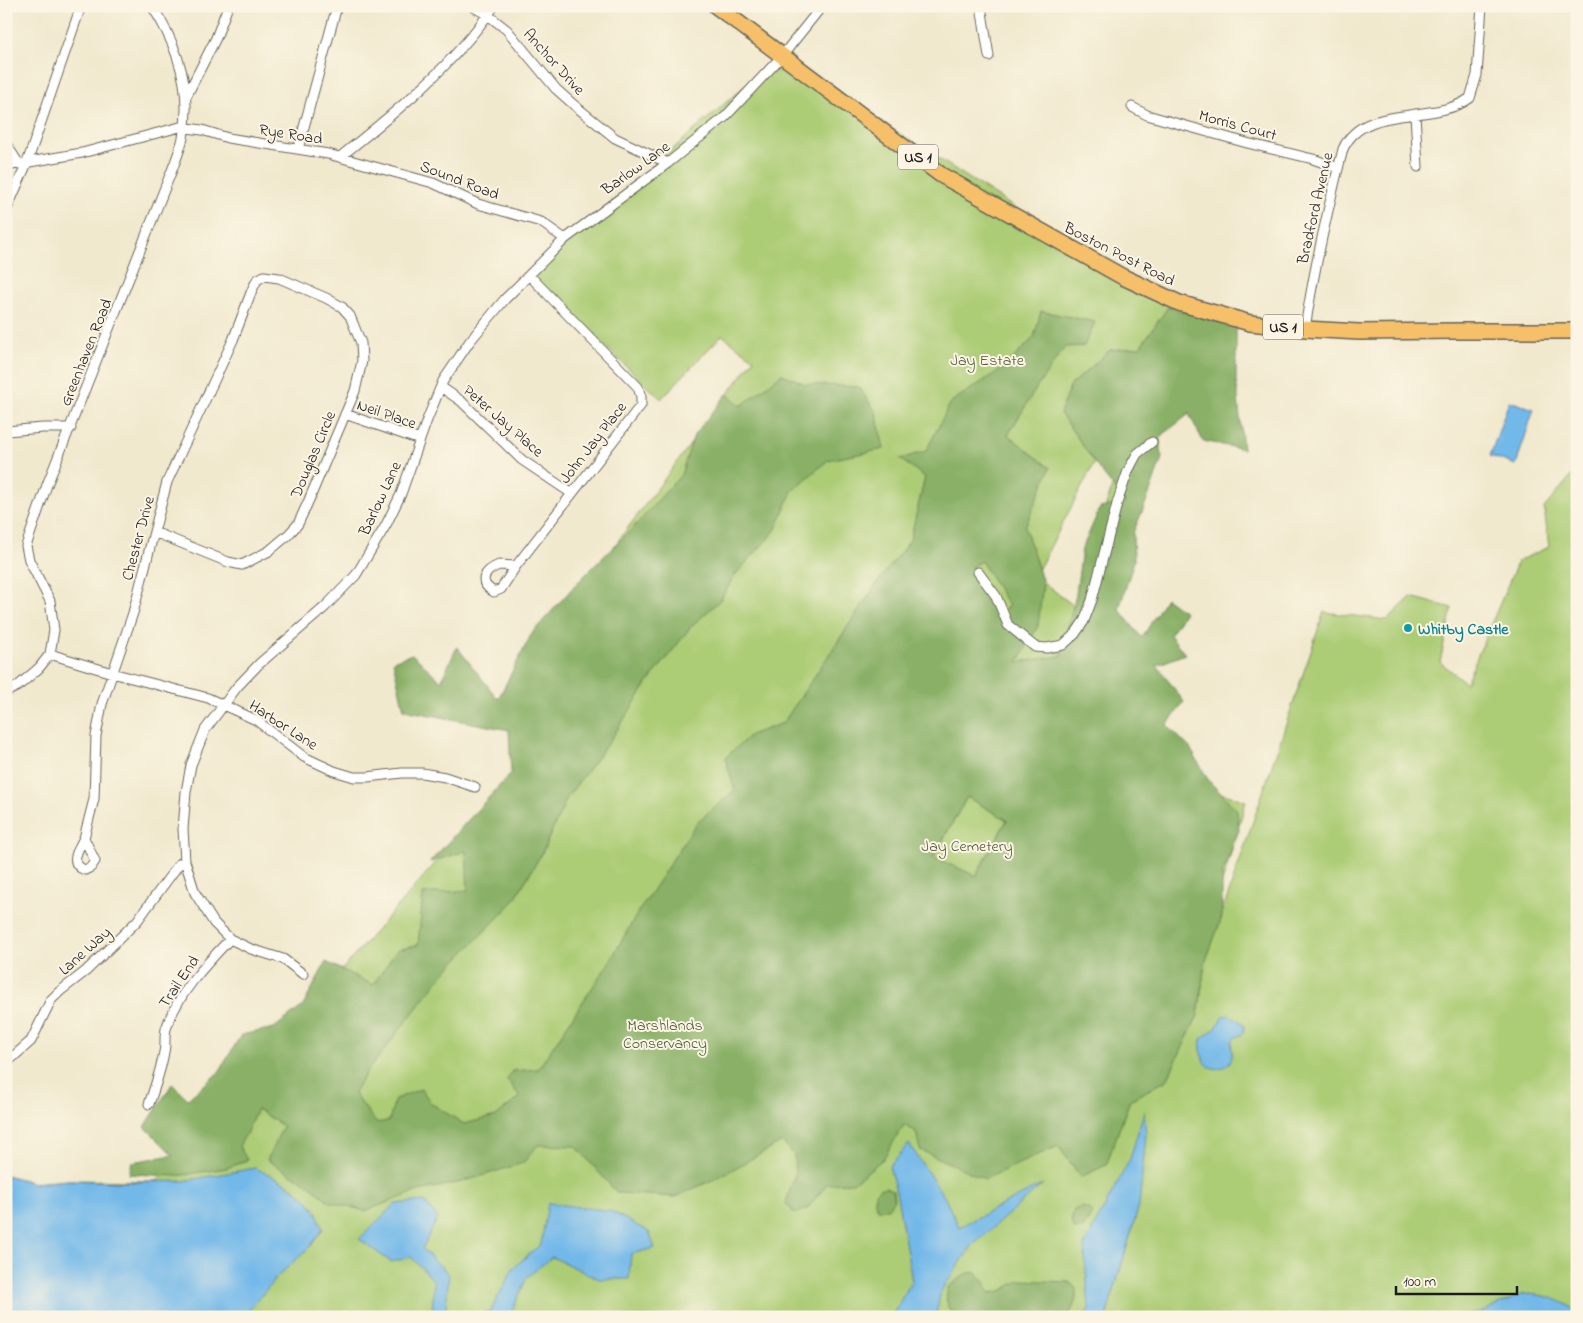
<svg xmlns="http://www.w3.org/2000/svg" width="1583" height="1323" font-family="'Indie Flower',sans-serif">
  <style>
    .green { fill: #accc74; stroke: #647448; fill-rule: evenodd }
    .forest { fill: #89b066; stroke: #526641; fill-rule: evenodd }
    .water { fill: #72b8e9; stroke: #476a82 }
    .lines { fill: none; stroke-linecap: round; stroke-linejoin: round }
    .minor-casing { stroke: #67645a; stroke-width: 11 }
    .primary-casing { stroke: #67645a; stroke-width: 18 }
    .minor { stroke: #fff; stroke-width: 9 }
    .primary { stroke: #f6c06b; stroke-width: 15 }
    .culture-dot { fill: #0f9aa8; stroke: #fcf5e5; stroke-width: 2 }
    .labels { text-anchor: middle; stroke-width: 4; stroke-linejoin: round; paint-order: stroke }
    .shield { fill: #fcf5e5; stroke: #5f5d58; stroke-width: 1 }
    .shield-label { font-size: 15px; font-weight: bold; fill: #1c1c1c }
    .street-label { font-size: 16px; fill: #1c1c1c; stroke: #fcf5e5 }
    .park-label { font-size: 16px; fill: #4e5a3b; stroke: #fcf5e5 }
    .culture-label { font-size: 16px; font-weight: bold; fill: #0d838f; stroke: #fcf5e5; text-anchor: start }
  </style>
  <rect width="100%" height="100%" fill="#fcf5e5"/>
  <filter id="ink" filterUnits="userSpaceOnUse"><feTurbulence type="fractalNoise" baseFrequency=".02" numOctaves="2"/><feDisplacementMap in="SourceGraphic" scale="10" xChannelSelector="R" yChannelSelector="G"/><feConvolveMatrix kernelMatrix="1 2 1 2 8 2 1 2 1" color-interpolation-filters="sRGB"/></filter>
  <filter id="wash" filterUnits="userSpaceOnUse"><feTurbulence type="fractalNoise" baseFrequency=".0096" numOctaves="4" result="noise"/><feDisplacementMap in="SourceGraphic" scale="20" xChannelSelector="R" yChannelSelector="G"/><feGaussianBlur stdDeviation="1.12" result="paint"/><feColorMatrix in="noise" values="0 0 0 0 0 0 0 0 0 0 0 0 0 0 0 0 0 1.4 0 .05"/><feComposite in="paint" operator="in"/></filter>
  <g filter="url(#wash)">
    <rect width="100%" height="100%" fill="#f1e9ce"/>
    <path class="green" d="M787 49 800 69 1168 307 1179 303 1192 318 1033 822 991 700 895 867 989 922 1069 744 1246 801 1165 1080 1198 1015 1205 963 1324 612 1387 620 1411 597 1452 608 1440 662 1466 683 1518 561 1549 547 1544 508 1577 469V1317H1106L1139 1206 1143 1159 1097 1317H6V1175L34 1183 69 1180 157 1181 530 755 553 628 754 359 722 335 661 399 529 275ZM1156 346 1157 347 1074 606 1035 576Z
      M967 797 1007 820 976 876 933 858Z"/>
    <path class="forest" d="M1168 307 1236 327V377L1243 449 1203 441 1189 414 1160 437 1162 458 1147 500 1133 533 1134 561 1119 609 1142 638 1166 598 1185 612 1170 635 1185 654 1157 665 1184 702 1167 725 1190 748 1209 781 1237 810 1239 830 1222 874V917L1205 963 1198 1015 1167 1080 1130 1100 1106 1165 1081 1177 1058 1146 985 1179 920 1150 916 1132 904 1125 883 1159 853 1183 827 1184 807 1209 795 1214 786 1203 795 1174 794 1155 782 1142 717 1178 675 1197 617 1193 576 1146 538 1145 523 1163 462 1182 418 1191 365 1211 330 1202 309 1185 267 1160 283 1126 257 1109 247 1132 239 1146 247 1160 227 1168 177 1176 129 1174 132 1162 173 1155 145 1127 172 1084 188 1099 219 1072 241 1035 274 1028 303 1006 326 962 373 985 397 950 418 945 423 894 468 890 466 851 430 862 511 773 509 730 404 710 393 661 412 654 441 681 457 647 498 699 532 633 577 583 633 528 681 475 694 435 727 394 741 406 782 374 805 384 859 387 876 412 884 449 828 460 792 491 775 531 735 575 721 599 690 628 649 681 609 742 568 796 542 853 513 902 444 973 366 1073 354 1093 376 1123 389 1121 395 1099 421 1089 432 1104 464 1124 496 1116 520 1097 507 1080 512 1071 538 1069 610 961 637 914 697 822 735 790 725 758 750 735 783 723 875 586 910 540 925 477 900 459 926 451 951 402 1006 366 1034 337 1041 311 1095 322 1084 346 1065 347 1037 387 1008 435 1050 468 1025 527 1043 583 1038 626 1018 662 1061 656 1076 594 1082 549 1100 508 1126 503 1099 469 1060 413 1070 386 1110 350 1140 347ZM981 561 1009 606 997 614 972 573V566ZM967 797 1007 820 976 876 933 857Z
      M886 1187 893 1191 894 1199 887 1209H878L875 1202V1193L879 1189Z
      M1082 1207 1090 1210 1092 1213 1083 1229H1074L1071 1222 1074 1210Z
      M974 1272 985 1282 989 1293 1001 1291 1020 1280 1069 1282 1076 1288V1299L1070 1314 1041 1317H955C947 1309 945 1299 948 1287L966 1274Z"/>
    <path class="water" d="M1509 401 1534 409 1516 465 1490 456Z
      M1229 1015C1238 1019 1247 1023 1243 1034 1239 1036 1234 1037 1233 1040 1230 1045 1233 1051 1232 1056 1230 1071 1208 1073 1203 1059 1201 1052 1200 1046 1201 1039L1216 1028 1223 1016Z
      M1144 1111 1146 1134 1139 1206 1106 1317H1083L1089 1309 1084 1246 1130 1159Z
      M909 1144 945 1198 959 1227 1043 1184 972 1246 941 1291 936 1315 933 1317H891L912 1281 897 1196 889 1166Z
      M255 1168C276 1178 299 1187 313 1207 318 1213 320 1222 323 1229L310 1247 276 1278 246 1314 242 1317H6V1175L34 1183 69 1180 117 1182 183 1181Z
      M424 1201 438 1218 422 1249 449 1274 445 1317H432L434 1281 411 1257 391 1262 359 1239 395 1204Z
      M548 1203 611 1211 649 1232 655 1248 631 1254 629 1279H599L552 1257 527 1277 510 1316 513 1317H461L490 1312 513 1268 541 1244Z
      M1523 1294C1544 1294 1560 1299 1577 1311V1317H1447L1481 1312Z"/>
  </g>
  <g filter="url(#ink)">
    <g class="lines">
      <g class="minor-casing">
        <path id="minor" d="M472 6 488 15 507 30 556 89 574 105 615 138 668 163
          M981 6 989 56
          M186 97 216 38 228 6
          M1132 107 1147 115 1247 143 1313 159 1338 168
          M1415 114 1418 167
          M6 144 19 164
          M298 149 337 6
          M340 157C396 112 453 66 494 6
          M6 166 82 153 180 127 202 130 228 138 328 154 433 183 478 204 541 222 565 239
          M6 211 27 163 81 6
          M1305 329C1314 268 1328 208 1343 149 1364 102 1434 125 1470 98L1477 75 1482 6
          M441 387 461 401 522 460 571 493
          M345 414 420 440
          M6 431 43 428H71
          M499 565 516 566 501 589 494 592C477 582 484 571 499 565Z
          M516 566 641 405V397L638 387 529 275
          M978 572 996 596 1008 625 1035 647 1047 648 1063 645 1075 634 1084 621 1092 600 1118 500 1128 471 1137 454 1152 442
          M50 654 112 673 208 698 256 720 304 757 334 771 354 777H367L402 773H422L445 777 475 787
          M6 692 18 686 39 668 50 654 54 630 50 601 29 560 26 546 47 485 166 185C172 170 179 154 183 138 193 90 178 46 152 6
          M84 838C78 850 68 864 85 870L91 867 95 861 84 838 94 799 96 736 102 704 133 613 154 532 167 482 233 340 252 290 257 280 264 276 279 278 326 298 342 307 350 316 361 343 362 361 355 391 309 500 298 524 288 535 269 551 242 565 228 562 154 532
          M303 974 283 959 251 949 230 939 214 923 195 893 185 861 183 829 186 792 191 765 205 730 237 687 259 664 325 607 356 575 386 525 401 494 427 420 443 381 470 341 505 299 565 239 668 163 725 117 782 56 822 6
          M6 1063 31 1041 51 1000 59 992 86 971 137 921 179 864 185 861
          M149 1104C155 1087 161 1070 164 1052 166 1045 164 1037 166 1029 176 996 206 964 230 939"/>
      </g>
      <g class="primary-casing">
        <path id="primary" d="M716 6 941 175 1123 277 1179 303 1250 323 1305 329 1359 332 1456 331H1577"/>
      </g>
      <use href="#minor" class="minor"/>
      <use href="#primary" class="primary"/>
    </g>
  </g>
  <circle class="culture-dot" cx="1408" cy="628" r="5"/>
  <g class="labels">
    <g class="shield">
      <rect x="898" y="144.5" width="40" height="25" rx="4"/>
      <rect x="1263" y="314.5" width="40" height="25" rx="4"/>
    </g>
    <g class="shield-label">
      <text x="918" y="162">US 1</text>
      <text x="1283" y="332">US 1</text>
    </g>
    <g class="street-label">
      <text transform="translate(555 61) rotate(48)" y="6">Anchor Drive</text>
      <text transform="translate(1238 124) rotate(15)" y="6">Morris Court</text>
      <text transform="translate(291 133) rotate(9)" y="6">Rye Road</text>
      <text transform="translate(635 167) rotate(-36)" y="6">Barlow Lane</text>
      <text transform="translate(460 179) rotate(21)" y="6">Sound Road</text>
      <text transform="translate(1314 208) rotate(-77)" y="6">Bradford Avenue</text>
      <text transform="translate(1120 253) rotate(27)" y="6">Boston Post Road</text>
      <text transform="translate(85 352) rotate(-68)" y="6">Greenhaven Road</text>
      <text transform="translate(387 413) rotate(19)" y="6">Neil Place</text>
      <text transform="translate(504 420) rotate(41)" y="6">Peter Jay Place</text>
      <text transform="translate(592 442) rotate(-52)" y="6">John Jay Place</text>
      <text transform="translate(312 454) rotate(-67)" y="6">Douglas Circle</text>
      <text transform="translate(379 498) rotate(-65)" y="6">Barlow Lane</text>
      <text transform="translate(137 538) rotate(-75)" y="6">Chester Drive</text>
      <text transform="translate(284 724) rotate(33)" y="6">Harbor Lane</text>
      <text transform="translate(84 950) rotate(-42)" y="6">Lane Way</text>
      <text transform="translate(178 981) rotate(-56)" y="6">Trail End</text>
    </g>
    <g class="park-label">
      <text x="987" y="365">Jay Estate</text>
      <text x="967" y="851">Jay Cemetery</text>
      <text x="665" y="1030">Marshlands<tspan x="665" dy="18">Conservancy</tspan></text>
    </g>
    <g class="culture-label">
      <text x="1418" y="634">Whitby Castle</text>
    </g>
  </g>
  <rect width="1583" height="1323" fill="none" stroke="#fcf5e5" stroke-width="25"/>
  <path d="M1396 1286v8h121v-8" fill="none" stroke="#1c1c1c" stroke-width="2.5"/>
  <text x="1403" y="1286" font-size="15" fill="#1c1c1c" stroke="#fcf5e5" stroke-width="4" paint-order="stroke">100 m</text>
</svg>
